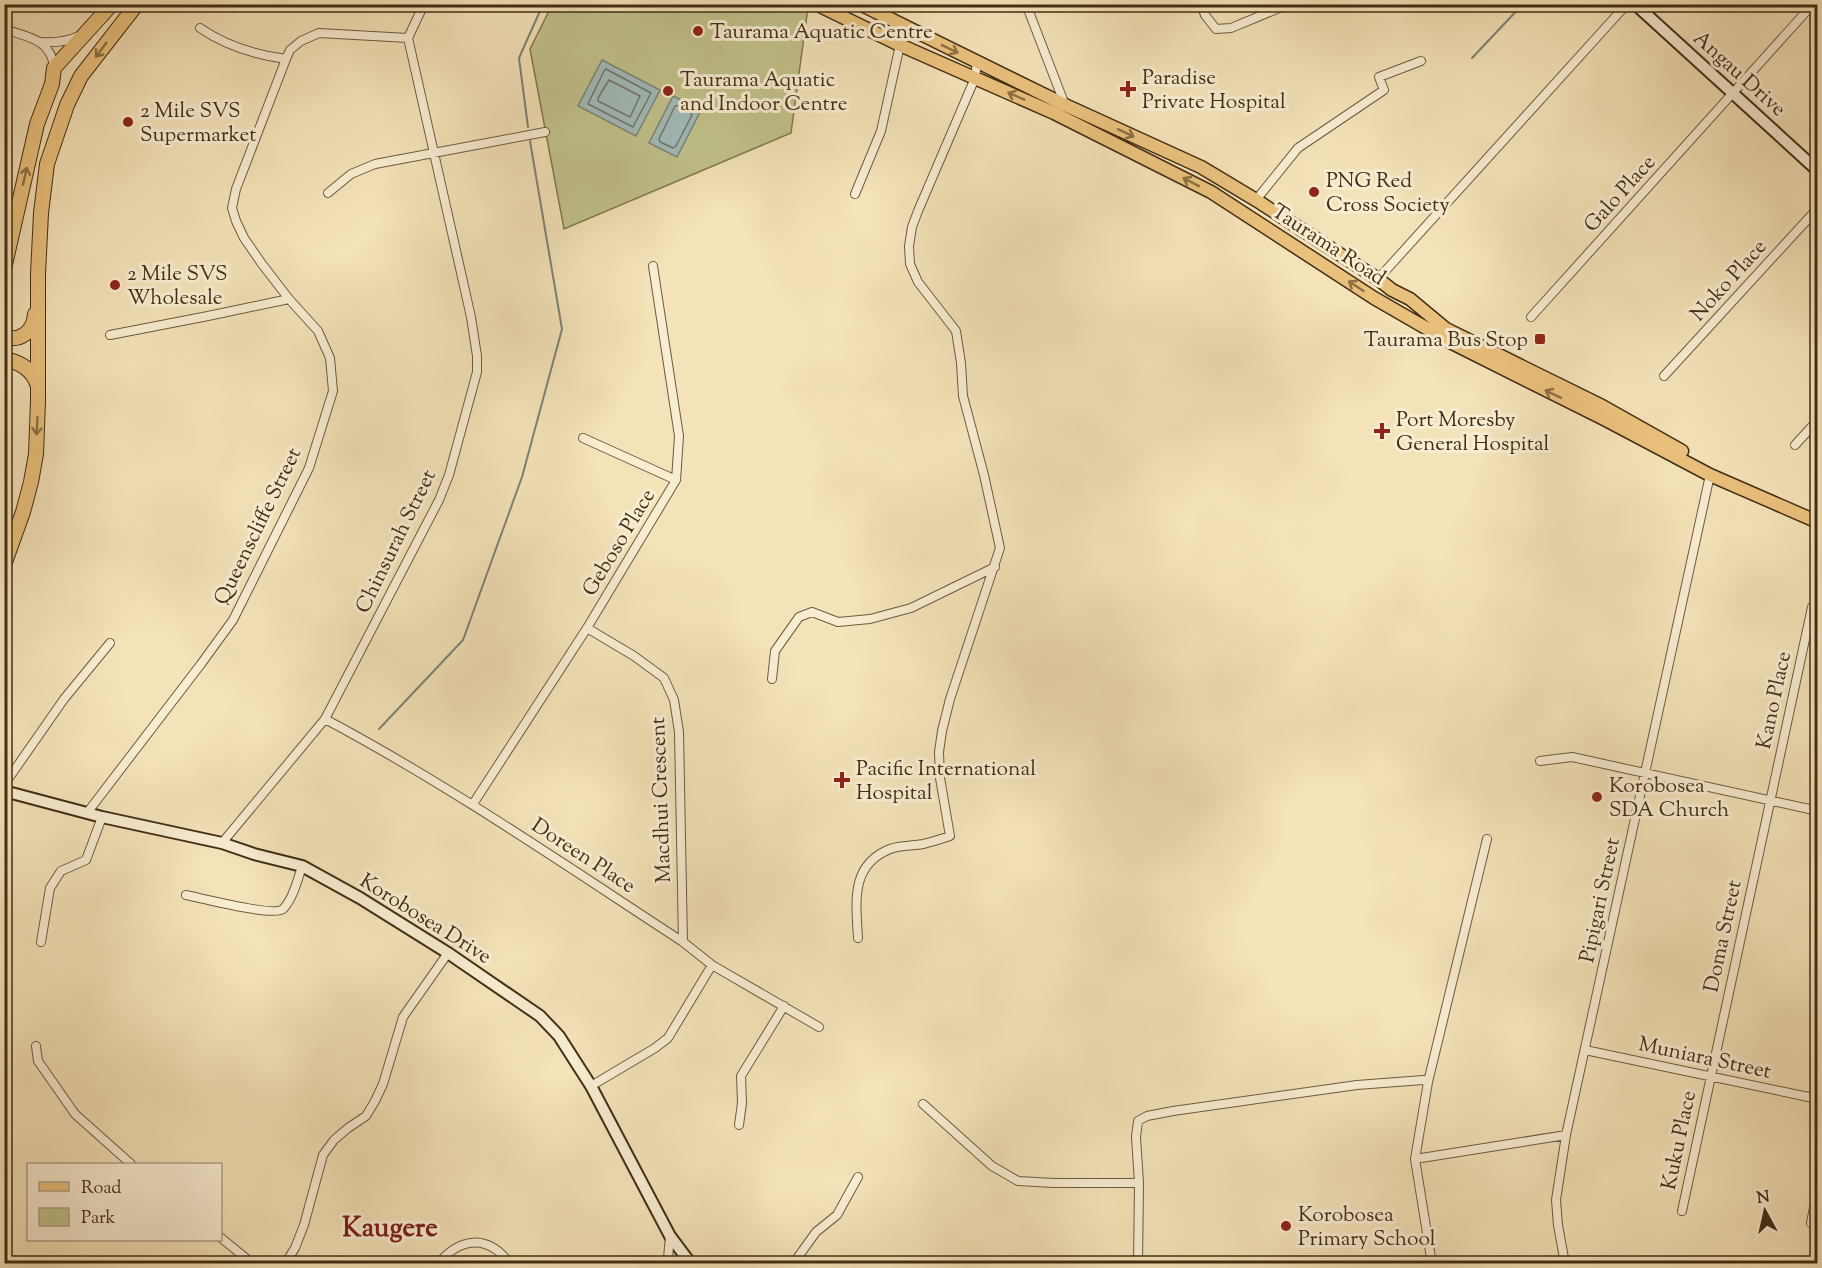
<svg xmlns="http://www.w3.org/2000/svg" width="1822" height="1268" font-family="'Sorts Mill Goudy',serif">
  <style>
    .green { fill: #c1c28b; stroke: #827850; stroke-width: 1.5 }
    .water { fill: #a1bbba; stroke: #7b8378; stroke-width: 1.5 }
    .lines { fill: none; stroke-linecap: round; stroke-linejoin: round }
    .shore { stroke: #727468; stroke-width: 1.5 }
    .stream { stroke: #7b8378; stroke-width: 2 }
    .street-casing { stroke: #6e5b3e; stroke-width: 10 }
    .secondary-casing { stroke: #422e15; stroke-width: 14 }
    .primary-casing { stroke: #422e15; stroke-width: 15 }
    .highway-casing { stroke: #422e15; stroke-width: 16 }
    .street { stroke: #f8ecd1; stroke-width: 8 }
    .secondary { stroke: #f8ecd1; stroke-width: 10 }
    .primary { stroke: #eac17c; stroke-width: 12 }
    .highway { stroke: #eac17c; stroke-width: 14 }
    .oneway { stroke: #8e7043 }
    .poi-dot { fill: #8f2418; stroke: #f8ecd1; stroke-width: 2 }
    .labels { text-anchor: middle; stroke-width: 6; stroke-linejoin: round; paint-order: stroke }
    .poi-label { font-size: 21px; fill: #422e15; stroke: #f8ecd1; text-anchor: start }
    .street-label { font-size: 21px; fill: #422e15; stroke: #f8ecd1 }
    .district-label { font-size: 27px; font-weight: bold; fill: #7a1f14; stroke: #f8ecd1 }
  </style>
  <rect width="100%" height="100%" fill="#f4e2b8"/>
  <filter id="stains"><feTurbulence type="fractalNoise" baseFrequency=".00333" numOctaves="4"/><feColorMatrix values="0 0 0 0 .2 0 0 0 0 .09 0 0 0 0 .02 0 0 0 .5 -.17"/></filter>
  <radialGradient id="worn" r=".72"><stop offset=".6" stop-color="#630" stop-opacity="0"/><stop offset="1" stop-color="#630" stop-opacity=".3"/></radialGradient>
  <path class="green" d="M804 4 808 7 791 133 564 229 530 49 549 11 558 5Z"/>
  <path class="water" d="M602 60 660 90 636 136 578 106Z
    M673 96 701 110 677 157 649 143Z"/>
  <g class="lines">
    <path class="shore" d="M606 69 651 93 633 127 588 104 604 71Z
      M609 80 640 96 630 117 598 101V98Z
      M675 106C680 105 690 110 692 115L676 146 673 148 660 142 659 139Z"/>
    <path class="stream" d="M1472 58 1523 4
      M528 127 519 58 540 11 549 4
      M379 729 463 640 522 477 562 329 530 141"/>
    <g class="street-casing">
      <path id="street" d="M1026 4 1065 105
        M1201 4 1205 15 1216 29 1231 28 1289 4
        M200 28C226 46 256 55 286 59
        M4 29C27 37 51 39 54 67
        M41 42C55 43 66 42 79 36
        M328 193 351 174 375 164 545 132
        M855 194 881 131 900 45
        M1256 200 1298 148 1384 90 1379 77 1421 61
        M1378 279 1627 4
        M1531 317 1813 4
        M110 335 208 316 289 299
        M1664 376 1818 208
        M583 438 676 480
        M1795 445 1818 420
        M587 628 634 656 664 678 674 700 679 732 683 942
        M772 679 775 651 799 617 812 612 838 622 870 619 911 608 995 567
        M325 719C449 785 565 865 683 942L712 965 819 1027
        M1540 761 1572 757 1818 811
        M4 785 64 699 110 643
        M473 804 587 628 676 480 679 436 653 266
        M87 813 201 664 233 620 309 468 333 391 330 358 318 331 289 299 262 264 244 238 236 221 232 208 236 189 286 59 290 50 301 41 319 33 408 38
        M222 843 325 719 439 500 449 475 477 372V356L471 317 408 38 424 4
        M186 895C201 898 274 917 283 909 293 899 298 879 302 866
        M858 938C856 902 850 865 890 849 900 845 912 846 923 844 932 842 941 839 950 836L940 778 939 752 942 731 950 699 1000 548 984 475 963 396 961 363 956 331 918 282 910 264 909 246 912 227 918 211 975 78 977 62
        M41 942 50 888 61 871 86 860 102 817
        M36 1046 38 1061 75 1114 131 1164
        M1585 1050 1818 1099
        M1428 1082 1487 839
        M591 1086 655 1048 668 1038 712 965
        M923 1104 992 1166 1018 1181 1054 1183H1139L1138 1264
        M739 1125 742 1103 741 1076 784 1006
        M1139 1183 1136 1137 1138 1121 1147 1116 1173 1111 1357 1085 1423 1080 1428 1082 1415 1159
        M1682 1211 1812 607
        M1811 1223 1818 1188
        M220 1237 253 1264
        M285 1264 295 1248 304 1225 323 1155 334 1140 348 1128 366 1116 375 1101 383 1084 403 1017 448 953
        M438 1264C460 1237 488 1234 510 1264
        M669 1264 668 1258 670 1236
        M793 1264 816 1232 837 1215 858 1177
        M1432 1264 1415 1159 1566 1135
        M1565 1264 1558 1225 1556 1200 1566 1135 1710 475"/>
    </g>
    <g class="secondary-casing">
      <path id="secondary" d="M1635 4 1818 171
        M4 791 102 817 222 843 254 854 302 866 360 898 448 953 540 1016 559 1036 591 1086 670 1236 691 1264"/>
    </g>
    <g class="primary-casing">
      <path id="primary" d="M816 4 900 45 1054 113 1211 192 1374 298 1452 343 1606 420 1710 475 1818 522
        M860 4 1065 105 1201 167 1256 200 1378 279 1392 290 1410 299 1446 329 1602 406 1682 451"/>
    </g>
    <g class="highway-casing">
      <path id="highway" d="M4 269 37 124 52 84 54 68 112 4
        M4 337C21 342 34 331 35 314
        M4 359C21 362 33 370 38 386
        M4 565 23 512 31 482 36 454 38 401V274L41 213 47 164 67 105 81 76 137 4"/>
    </g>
    <use href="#street" class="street"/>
    <use href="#secondary" class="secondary"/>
    <use href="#primary" class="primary"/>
    <use href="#highway" class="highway"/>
  </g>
  <defs><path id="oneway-shaft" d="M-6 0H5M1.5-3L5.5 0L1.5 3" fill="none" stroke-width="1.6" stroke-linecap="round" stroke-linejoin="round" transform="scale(1.5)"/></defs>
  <g class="oneway">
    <use href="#oneway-shaft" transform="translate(950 49) rotate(26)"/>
    <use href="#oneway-shaft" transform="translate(101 50) rotate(127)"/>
    <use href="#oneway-shaft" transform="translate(1016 96) rotate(-156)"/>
    <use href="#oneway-shaft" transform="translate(1126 133) rotate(25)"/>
    <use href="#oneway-shaft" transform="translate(25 176) rotate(-77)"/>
    <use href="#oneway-shaft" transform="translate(1191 182) rotate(-153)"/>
    <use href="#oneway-shaft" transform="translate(1356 286) rotate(-147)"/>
    <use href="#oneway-shaft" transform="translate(1553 394) rotate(-154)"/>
    <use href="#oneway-shaft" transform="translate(37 426) rotate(93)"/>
  </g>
  <g class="poi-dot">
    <circle cx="698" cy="31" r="6"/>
    <path d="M1125 80h6v6h6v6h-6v6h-6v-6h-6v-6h6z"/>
    <circle cx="668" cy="91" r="6"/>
    <circle cx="128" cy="122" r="6"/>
    <circle cx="1314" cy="192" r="6"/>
    <circle cx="115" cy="285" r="6"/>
    <rect x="1534" y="333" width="12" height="12" rx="3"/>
    <path d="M1379 422h6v6h6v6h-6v6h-6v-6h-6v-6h6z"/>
    <path d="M839 771h6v6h6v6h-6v6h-6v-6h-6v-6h6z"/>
    <circle cx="1597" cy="797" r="6"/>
    <circle cx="1286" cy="1226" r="6"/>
  </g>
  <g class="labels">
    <g class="poi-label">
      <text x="710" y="38">Taurama Aquatic Centre</text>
      <text x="1142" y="84">Paradise<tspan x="1142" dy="24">Private Hospital</tspan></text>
      <text x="680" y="86">Taurama Aquatic<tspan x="680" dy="24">and Indoor Centre</tspan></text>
      <text x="140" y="117">2 Mile SVS<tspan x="140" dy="24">Supermarket</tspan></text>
      <text x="1326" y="187">PNG Red<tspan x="1326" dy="24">Cross Society</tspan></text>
      <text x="127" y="280">2 Mile SVS<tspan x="127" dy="24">Wholesale</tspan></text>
      <text x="1528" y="346" text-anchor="end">Taurama Bus Stop</text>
      <text x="1396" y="426">Port Moresby<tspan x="1396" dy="24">General Hospital</tspan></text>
      <text x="856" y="775">Pacific International<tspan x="856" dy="24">Hospital</tspan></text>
      <text x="1609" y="792">Korobosea<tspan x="1609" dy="24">SDA Church</tspan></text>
      <text x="1298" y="1221">Korobosea<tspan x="1298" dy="24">Primary School</tspan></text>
    </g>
    <g class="street-label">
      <text transform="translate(1740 73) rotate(42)" y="7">Angau Drive</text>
      <text transform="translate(1619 193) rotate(-48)" y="7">Galo Place</text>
      <text transform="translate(1329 244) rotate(33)" y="7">Taurama Road</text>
      <text transform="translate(1728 280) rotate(-48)" y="7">Noko Place</text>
      <text transform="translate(257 526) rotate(-64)" y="7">Queenscliffe Street</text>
      <text transform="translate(395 541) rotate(-64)" y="7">Chinsurah Street</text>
      <text transform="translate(618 542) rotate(-59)" y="7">Geboso Place</text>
      <text transform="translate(1773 700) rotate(-78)" y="7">Kano Place</text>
      <text transform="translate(660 800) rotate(-92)" y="7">Macdhui Crescent</text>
      <text transform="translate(584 855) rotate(33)" y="7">Doreen Place</text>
      <text transform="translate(1599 900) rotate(-78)" y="7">Pipigari Street</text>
      <text transform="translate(426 918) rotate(32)" y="7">Korobosea Drive</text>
      <text transform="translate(1722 936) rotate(-78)" y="7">Doma Street</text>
      <text transform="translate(1705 1057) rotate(12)" y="7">Muniara Street</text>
      <text transform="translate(1678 1140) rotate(-78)" y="7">Kuku Place</text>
    </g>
    <g class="district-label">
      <text x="390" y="1236">Kaugere</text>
    </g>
  </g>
  <rect width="1822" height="1268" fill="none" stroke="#f4e2b8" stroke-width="24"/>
  <rect x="6" y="6" width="1810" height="1256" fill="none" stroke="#422e15" stroke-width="3"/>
  <rect x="12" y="12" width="1798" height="1244" fill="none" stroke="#422e15" stroke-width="1.5"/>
  <rect x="27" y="1163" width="195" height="78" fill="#f8ecd1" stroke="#afa086" stroke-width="1.5"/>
  <rect x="39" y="1182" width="30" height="9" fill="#eac17c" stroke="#afa086" stroke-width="1.5"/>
  <text x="81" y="1193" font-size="18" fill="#422e15">Road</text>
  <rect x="39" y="1208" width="30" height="18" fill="#c1c28b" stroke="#afa086" stroke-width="1.5"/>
  <text x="81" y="1223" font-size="18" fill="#422e15">Park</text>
  <g transform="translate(1765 1211) rotate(352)" stroke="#f8ecd1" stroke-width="4.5" paint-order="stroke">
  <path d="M0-4.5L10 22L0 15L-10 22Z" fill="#422e15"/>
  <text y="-9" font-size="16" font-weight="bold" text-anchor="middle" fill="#422e15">N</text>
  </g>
  <rect width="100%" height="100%" filter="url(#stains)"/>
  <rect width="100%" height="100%" fill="url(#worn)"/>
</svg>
